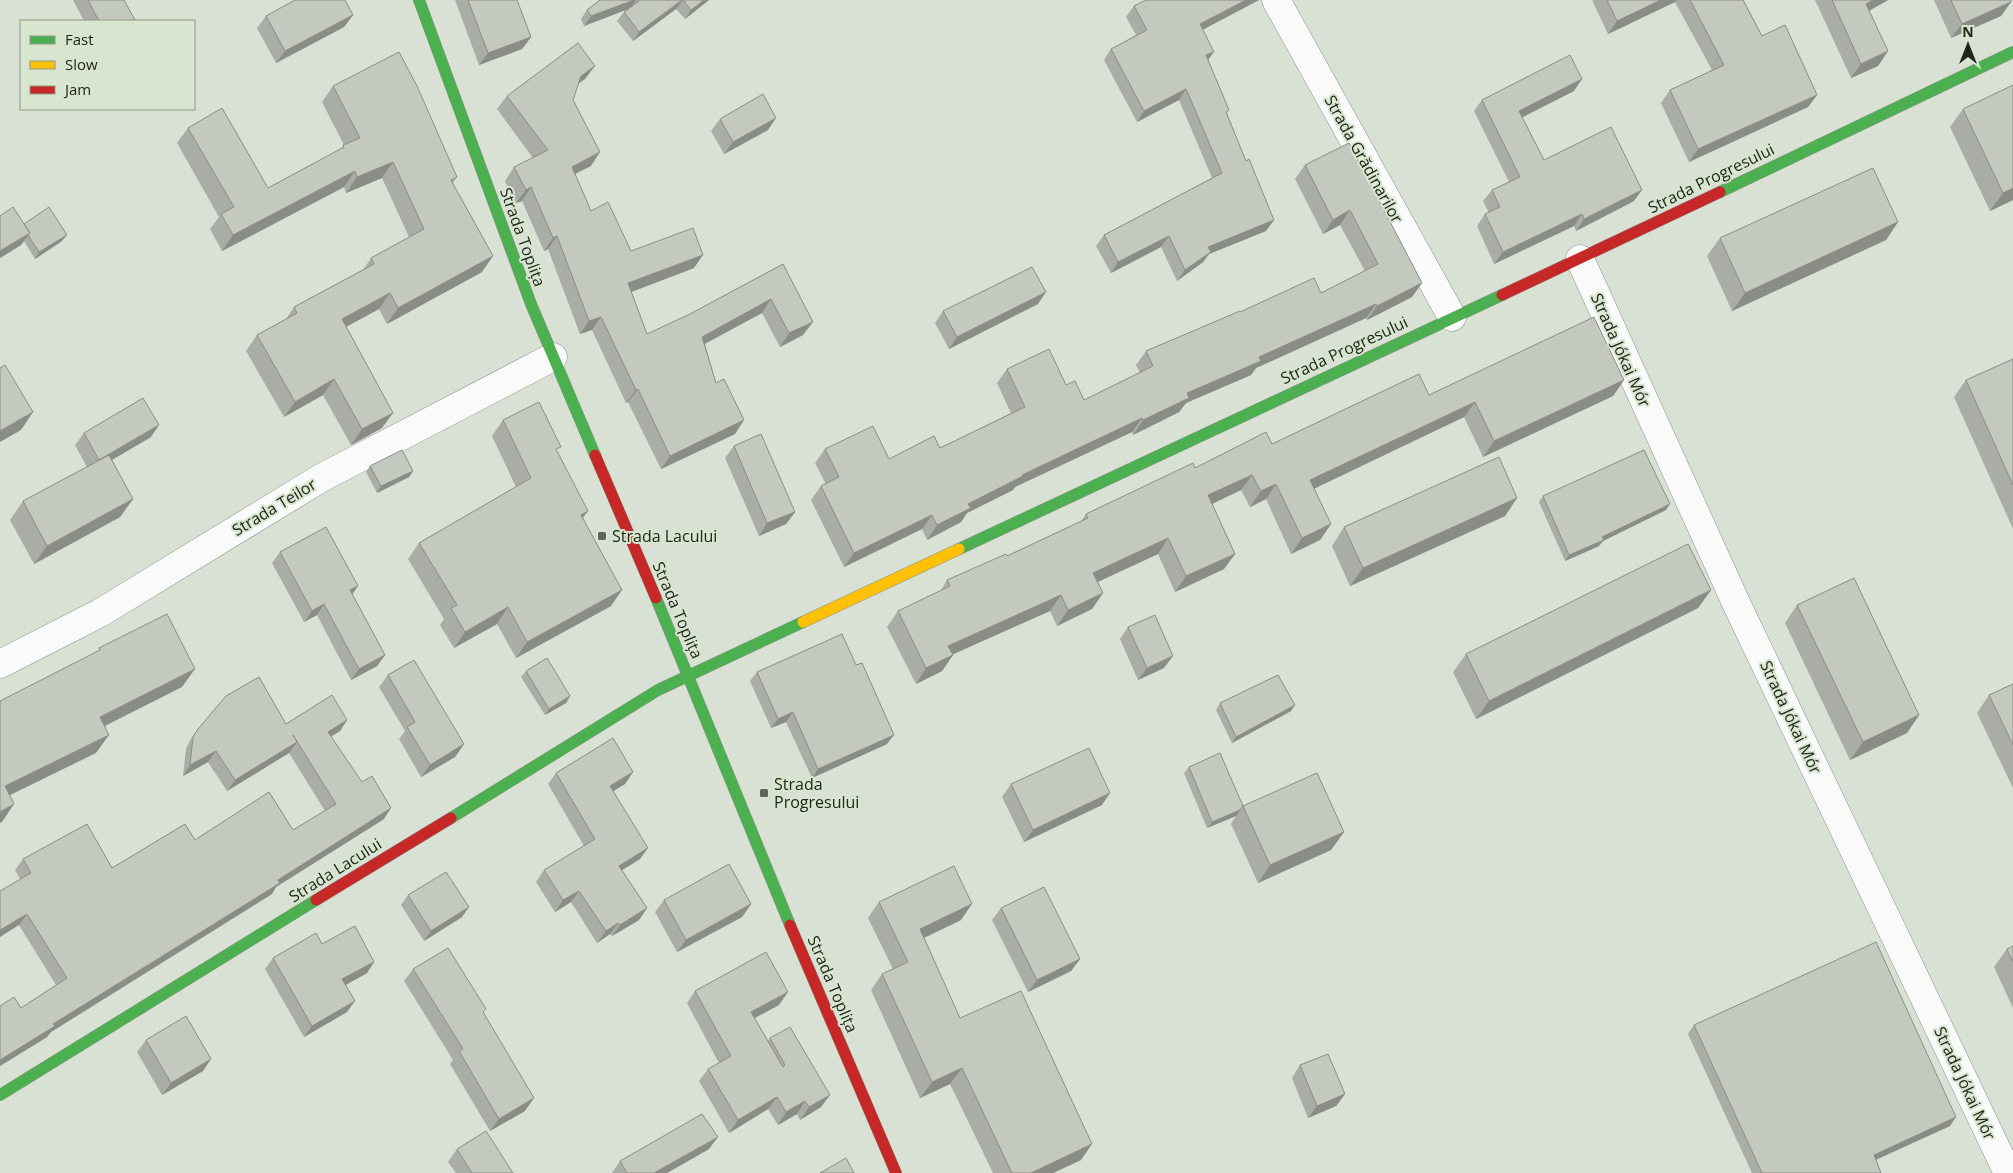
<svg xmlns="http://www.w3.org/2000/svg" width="2013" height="1173" font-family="'Open Sans',sans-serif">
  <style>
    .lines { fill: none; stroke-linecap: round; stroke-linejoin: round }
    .street-casing { stroke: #8f948b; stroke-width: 29 }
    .fast-casing { stroke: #8f948b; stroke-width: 12 }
    .slow-casing { stroke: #8f948b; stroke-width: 12 }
    .jam-casing { stroke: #8f948b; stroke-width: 12 }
    .street { stroke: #f9faf9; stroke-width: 28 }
    .fast { stroke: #4caf50; stroke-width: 11 }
    .slow { stroke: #ffc107; stroke-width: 11 }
    .jam { stroke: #c62828; stroke-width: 11 }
    .wall { fill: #a9ada5 }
    .shaded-wall { fill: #898d86 }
    .building { fill: #c4c9c0; stroke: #898d86 }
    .poi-dot { fill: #61665d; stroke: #d8e5cf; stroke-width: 2 }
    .labels { text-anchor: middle; stroke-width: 4; stroke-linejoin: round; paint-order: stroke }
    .street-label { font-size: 16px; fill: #21251d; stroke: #d8e5cf }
    .poi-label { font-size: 16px; fill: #21251d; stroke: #d8e5cf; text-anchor: start }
  </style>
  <rect width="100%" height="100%" fill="#d9e0d4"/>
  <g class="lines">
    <g class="street-casing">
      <path id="street" d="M1276 0 1452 317
        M1580 259 1737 605 2008 1173
        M0 664 100 613 321 478 553 357"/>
    </g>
    <g class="fast-casing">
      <path id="fast" d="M419 0 531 304 595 455
        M1720 192 2013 52
        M959 549 1502 295
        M656 598 790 925
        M451 818 658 690 803 622
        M0 1095 316 900"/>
    </g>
    <g class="slow-casing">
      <path id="slow" d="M803 622 959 549"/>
    </g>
    <g class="jam-casing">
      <path id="jam" d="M1502 295 1720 192
        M595 455 656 598
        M316 900 451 818
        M790 925 896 1173"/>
    </g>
    <use href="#street" class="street"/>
    <use href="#fast" class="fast"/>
    <use href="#slow" class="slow"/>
    <use href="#jam" class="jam"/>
  </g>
  <path class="wall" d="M73 0H124L135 20 134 21H84Z
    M455 0H517L531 37 522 49 479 65Z
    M600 0H709L685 19 676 9 633 41 617 21 624 12 628 9 584 26 581 19 587 10Z
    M1146 0H1259L1203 29 1208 60 1227 113 1266 231 1209 254 1203 262 1177 281 1161 247 1111 273 1096 246 1104 235 1212 178 1179 100 1137 122 1104 60 1111 49 1136 35 1126 17 1134 6Z
    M1592 0H1743L1762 36 1817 95 1808 107 1689 162 1661 103 1670 90 1712 70 1675 2 1608 34Z
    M1815 0H1888L1869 11 1888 51 1878 66 1851 78Z
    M1934 0H2011V2L2001 16 1951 38Z
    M353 15 344 27 276 63 257 28 266 16Z
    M585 79 578 84 573 100 591 166 575 174 591 211 631 251 694 268 631 292 647 334 690 314 783 264 803 335 780 347 762 313 705 344 716 383 735 434 661 469 628 402 626 403 592 330 580 334 548 249 544 251 522 201 516 203 505 181 514 167 533 158 497 109 507 96Z
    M333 86 457 177 453 183 482 272 387 324 379 309 346 327 382 428 351 445 323 395 284 417 246 351 257 335 286 319 294 307 363 270 371 258 409 237 382 178 346 193 344 187 222 251 210 229 219 217 177 143 188 128 268 188 340 150 344 145 322 102Z
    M1574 91 1522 117 1544 160 1634 201 1576 231 1574 226 1494 264 1477 226 1485 214 1489 213 1483 201 1492 190 1509 182 1474 111 1482 100Z
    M1963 109 2013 200 1990 211 1950 127Z
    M720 119 768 130 724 154 711 131Z
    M1305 165 1422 283 1412 297 1367 320 1366 318 1256 368 1251 375 1186 403 1179 412 1133 435 1132 432 1015 487 1013 490 967 513 961 522 927 540 922 529 844 567 811 500 821 486 826 484 815 463 825 449 889 459 940 448 1011 413 997 383 1007 369 1066 385 1084 400 1140 373 1136 365 1146 351 1240 312 1321 293 1365 271 1340 225 1323 234 1295 179Z
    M0 216 24 224 62 241 35 259 24 241 21 245 0 258Z
    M1898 222 1886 240 1732 311 1707 256 1720 238Z
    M1038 304 949 349 935 323 943 311Z
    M2013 359V529L1954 397 1966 380Z
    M1624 380 1613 396 1483 457 1464 417 1314 488 1331 524 1320 540 1291 554 1266 499 1250 507 1241 490 1212 504 1235 554 1224 569 1175 592 1158 554 1098 582 1103 593 1092 609 1057 626 1050 611 952 655H953L942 671 916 684 887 627 898 611 940 592 947 580 1007 556 1081 521 1086 514 1195 468 1429 395Z
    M503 420 557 452 583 518 611 606 516 658 497 624 454 648 440 625 444 619 408 559 419 543 516 487 492 436Z
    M84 433 151 437 112 460 133 499 120 517 34 564 10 520 23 501 87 467 75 445Z
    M734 446 795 512 786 524 759 536 725 458Z
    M370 466 413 471 409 477 377 493 366 472Z
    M1543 496 1666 510 1603 541 1599 546 1565 561 1539 502Z
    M1517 498 1505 516 1350 586 1332 546 1344 527Z
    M280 552 352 594 385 655 377 666 351 680 317 615 304 622 272 563Z
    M1711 590 1698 608 1476 719 1453 672 1466 654Z
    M1797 605 1919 715 1907 733 1850 760 1785 623Z
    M1128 627 1164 668 1138 680 1120 639Z
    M526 671 570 696 566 703 545 715 521 677Z
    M757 672 887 744 812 778 786 722 771 728 750 681Z
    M388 675 464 744 455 757 421 777 399 739 405 731 379 687Z
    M2013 684V788L1977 713 1989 695Z
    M1220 703 1291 711 1232 743 1216 710Z
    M347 720 340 731 331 737 384 819 276 887 272 894 51 1032 47 1037 0 1066V1006L21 1008 56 985 19 925 20 879 15 870 23 859 112 868 195 840 293 830 325 811 289 753 227 791 208 762 183 776 186 749 190 740 198 729Z
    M1189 767 1243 806 1344 832 1331 850 1258 883 1231 824 1236 816 1207 828 1184 773Z
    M633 772 625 784 613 791 640 859 622 870 647 908 639 920 612 936 610 934 597 943 571 902 555 912 536 882 544 870 584 846 548 784 556 773Z
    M1011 784 1102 805 1024 842 1002 797Z
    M408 895 462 917 424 941 401 905Z
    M664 900 751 904 742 917 677 952 655 912Z
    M879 902 961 920 924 938 960 1018 1081 1160 1053 1173H993L950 1084 920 1098 871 990 882 974 893 969 868 918Z
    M1001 908 1080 959 1071 971 1028 992 992 920Z
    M322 944 374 962 367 973 345 985 347 1012 304 1037 265 969 273 958Z
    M2013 946V1008L1994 967 2007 949Z
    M413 969 484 1013 525 1111 490 1131 450 1064 453 1060 404 981Z
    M695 991 779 1005 754 1018 768 1041 770 1038 830 1095 821 1107 800 1120 797 1114 778 1125 768 1109 729 1133 699 1081 708 1069 719 1063 687 1003Z
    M1694 1025 1950 1126 1876 1160 1881 1173H1752L1688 1034Z
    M146 1040 203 1071 162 1095 137 1052Z
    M1300 1065 1345 1094 1336 1106 1308 1118 1292 1078Z
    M457 1149 513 1173H456L448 1162Z
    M709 1149 667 1173H612L620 1161Z"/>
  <path class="shaded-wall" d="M634 0H636L631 8 584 26 591 16Z
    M683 0 676 9 633 41 639 32Z
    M704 0H709L685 19 691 10Z
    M1246 0H1259L1193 35 1200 24Z
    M1661 0H1677L1675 2 1608 34 1617 21Z
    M1873 0H1888L1856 18 1866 4Z
    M2011 2 2001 16 1951 38 1962 24Z
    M353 15 344 27 276 63 285 51Z
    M531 37 522 49 479 65 488 53Z
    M1888 51 1878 66 1851 78 1861 64Z
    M1214 52 1206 63V55Z
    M595 66 585 79 571 89 581 76Z
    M1582 79 1574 91 1511 123 1519 111Z
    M1186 89 1179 100 1137 122 1144 111Z
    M1817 95 1808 107 1689 162 1698 149Z
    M776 118 768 130 724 154 733 142Z
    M600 152 591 166 562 180 572 167Z
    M393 162 382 178 346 193 357 177Z
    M355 171 344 187 222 251 233 235Z
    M531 187 522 201 516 203 526 190Z
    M2013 188V200L1990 211 2003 193Z
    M1642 190 1634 201 1576 231 1584 219Z
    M1350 210 1340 225 1323 234 1333 220Z
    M1582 214 1574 226 1494 264 1503 252Z
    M1274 220 1266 231 1209 254 1203 262 1177 281 1185 270 1208 247Z
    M1898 222 1886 240 1732 311 1745 293Z
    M30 233 21 245 0 258V251Z
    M67 235 62 241 35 259 39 252Z
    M557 236 548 249 544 251 553 238Z
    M1169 236 1161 247 1111 273 1118 262Z
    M703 255 694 268 618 297 628 283Z
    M493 256 482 272 387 324 398 308Z
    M1422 283 1412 297 1367 320 1377 306Z
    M1046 292 1038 304 949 349 957 337Z
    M390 293 379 309 331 335 342 319Z
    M771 299 762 313 693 350 702 337Z
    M1376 304 1366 318 1256 368 1251 375 1186 403 1179 412 1133 435 1143 420 1187 393 1259 357Z
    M601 317 592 330 580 334 589 321Z
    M813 322 803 335 780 347 789 333Z
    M334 379 323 395 284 417 295 402Z
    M1624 380 1613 396 1483 457 1494 441Z
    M638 389 628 402 626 403 636 390Z
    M1475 402 1464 417 1299 496 1310 480Z
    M33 412 21 430 0 442V431Z
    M393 413 382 428 351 445 362 429Z
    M1142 418 1132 432 1015 487 1013 490 967 513 961 522 927 540 937 525 968 504 1022 475Z
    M744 420 735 434 661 469 670 456Z
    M159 425 151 437 91 472 99 460Z
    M413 471 409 477 377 493 381 486Z
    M1252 475 1241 490 1197 511 1208 495Z
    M1276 484 1266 499 1250 507 1261 491Z
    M1517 498 1505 516 1350 586 1363 568Z
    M133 499 120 517 34 564 47 546Z
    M1670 504 1666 510 1603 541 1599 546 1565 561 1569 555 1602 537Z
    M588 511 576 527 581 515Z
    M795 512 786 524 759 536 767 523Z
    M932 515 922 529 844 567 854 553Z
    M1331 524 1320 540 1291 554 1302 538Z
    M1168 538 1158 554 1082 589 1093 573Z
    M1235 554 1224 569 1175 592 1186 576Z
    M358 586 351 596 350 590Z
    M622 590 611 606 516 658 527 642Z
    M1711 590 1698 608 1476 719 1489 701Z
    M1103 593 1092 609 1057 626 1068 610Z
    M1061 595 1050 611 937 661 948 646Z
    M324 604 317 615 304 622 312 611Z
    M508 607 497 624 454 648 465 632Z
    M385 655 377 666 351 680 359 669Z
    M953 655 942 671 916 684 926 668Z
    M1173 656 1164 668 1138 680 1147 668Z
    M195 669 182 687 87 735 100 717Z
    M570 696 566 703 545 715 549 709Z
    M1295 705 1291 711 1232 743 1236 737Z
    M793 712 786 722 771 728 778 719Z
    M1919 715 1907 733 1850 760 1863 742Z
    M347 720 340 731 320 743 328 732Z
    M109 735 96 753 0 800 5 786Z
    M894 735 887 744 812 778 818 769Z
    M297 742 289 753 227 791 235 780Z
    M464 744 455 757 421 777 430 765Z
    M216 751 208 762 183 776 190 765Z
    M633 772 625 784 602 798 610 786Z
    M1110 793 1102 805 1024 842 1033 830Z
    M14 804 2 822 0 823V812Z
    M391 808 384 819 276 887 272 894 51 1032 47 1037 0 1066V1060L53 1024Z
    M1240 810 1236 816 1207 828 1212 822Z
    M1344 832 1331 850 1258 883 1270 865Z
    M648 848 640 859 611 877 619 866Z
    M579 891 571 902 555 912 563 900Z
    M751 904 742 917 677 952 686 940Z
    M972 904 961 920 909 945 920 929Z
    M469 907 462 917 424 941 431 931Z
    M647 908 639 920 612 936 620 925Z
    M27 914 19 925 0 937V930Z
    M618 923 610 934 597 943 606 931Z
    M1080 959 1071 971 1028 992 1037 980Z
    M374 962 367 973 335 991 342 979Z
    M788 992 779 1005 742 1025 751 1012Z
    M355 1001 347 1012 304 1037 312 1026Z
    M211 1059 203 1071 162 1095 171 1083Z
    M962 1068 950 1084 920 1098 932 1082Z
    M1345 1094 1336 1106 1308 1118 1317 1106Z
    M830 1095 821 1107 800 1120 809 1107Z
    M777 1097 768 1109 729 1133 738 1120Z
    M534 1098 525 1111 490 1131 499 1119Z
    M805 1101 797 1114 778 1125 786 1112Z
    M1956 1117 1950 1126 1868 1163 1874 1155Z
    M718 1137 709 1149 667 1173H654Z
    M1092 1144 1081 1160 1053 1173H1031Z"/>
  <path class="building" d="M88 0H124L135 20 133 21H99Z
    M295 0H345L353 15 285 51 266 16Z
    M468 0H517L531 37 488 53Z
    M600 0H634L591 16 587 10Z
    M638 0H682L639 32 624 12 639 1Z
    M683 0H704L691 10Z
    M1146 0H1246L1200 24 1214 52 1206 55 1229 110 1226 112 1246 161 1249 159 1274 220 1208 247 1211 252 1185 270 1169 236 1118 262 1104 235 1222 173 1186 89 1144 111 1111 49 1147 30 1134 6Z
    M1607 0H1661L1617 21Z
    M1690 0H1743L1762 36 1785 25 1817 95 1698 149 1670 90 1724 65Z
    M1832 0H1873L1866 4 1888 51 1861 64Z
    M1951 0H2011V2L1962 24Z
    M578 43 595 66 581 76 573 100 600 152 572 167 591 211 608 202 631 251 693 228 703 255 628 283 647 334 690 314 783 264 813 322 789 333 771 299 702 337 716 383 724 379 744 420 670 456 638 389 636 390 601 317 589 321 557 236 553 238 531 187 526 190 514 167 548 150 507 96Z
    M399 52 417 86 457 177 451 180 493 256 398 308 390 293 342 319 393 413 362 429 334 379 295 402 257 335 297 313 294 307 374 264 371 258 424 229 393 162 357 177 355 171 233 235 221 214 234 207 188 128 222 108 268 188 344 147 343 145 360 138 333 86Z
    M1570 55 1582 79 1519 111 1544 160 1611 127 1642 190 1584 219 1582 214 1503 252 1485 214 1500 207 1492 190 1520 177 1482 100Z
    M2013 85V188L2003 193 1963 109Z
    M763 94 776 118 733 142 720 119Z
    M1349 143 1422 283 1377 306 1376 304 1259 357 1261 361 1187 393 1189 398 1143 420 1142 418 1022 475 1023 476 968 504 971 508 937 525 932 515 854 553 821 486 839 477 825 449 873 426 889 459 934 436 940 448 1025 407 1007 369 1049 349 1066 385 1075 381 1084 400 1153 366 1146 351 1240 311V312L1314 278 1321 293 1378 264 1350 210 1333 220 1305 165Z
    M1873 168 1898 222 1745 293 1720 238Z
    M13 207 30 233 0 251V216Z
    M49 207 67 235 39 252 28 235 30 233 24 224Z
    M1032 267 1046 292 957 337 943 311Z
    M1594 317 1624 380 1494 441 1475 402 1310 480 1331 524 1302 538 1276 484 1261 491 1252 475 1208 495 1235 554 1186 576 1168 538 1093 573 1103 593 1068 610 1061 595 948 646 953 655 926 668 898 611 950 586 947 580 1006 554 1007 556 1088 518 1086 514 1193 463 1195 468 1266 432 1272 444 1419 374 1429 395Z
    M2013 359V485L1966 380Z
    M5 365 33 412 0 431V368Z
    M143 398 159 425 99 460 84 433Z
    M539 402 561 447 556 449 588 511 581 515 622 590 527 642 508 607 465 632 451 608 457 605 419 543 531 478 503 420Z
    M761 434 795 512 767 523 734 446Z
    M402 450 413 471 381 486 370 466Z
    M1644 450 1670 504 1602 537 1604 540 1569 555 1543 496Z
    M109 455 133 499 47 546 23 501Z
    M1499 457 1517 498 1363 568 1344 527Z
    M326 527 358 586 350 590 385 655 359 669 324 604 312 611 280 552Z
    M1688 544 1711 590 1489 701 1466 654Z
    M1854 578 1919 715 1863 742 1797 605Z
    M167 614 195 669 100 717 109 735 5 786 14 804 0 812V701L100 650 99 648Z
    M1155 615 1173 656 1147 668 1128 627Z
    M842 634 856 665 862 663 894 735 818 769 793 712 778 719 757 672Z
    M547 658 570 696 549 709 526 671Z
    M414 660 464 744 430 765 407 727 415 722 388 675Z
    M1278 675 1295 705 1236 737 1220 703Z
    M259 677 286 724 332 695 347 720 328 732 362 782 372 776 391 808 278 880 280 883 53 1024 55 1026 0 1060V1006L14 997 21 1008 67 978 27 914 0 930V891L31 873 23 859 87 824 112 868 185 824 195 840 269 792 293 830 336 804 293 735 297 742 235 780 216 751 190 765 193 737 198 729 226 696Z
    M2013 684V745L1989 695Z
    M613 738 633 772 610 786 648 848 619 866 647 908 620 925 618 923 606 931 579 891 563 900 544 870 595 839 556 773Z
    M1089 748 1110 793 1033 830 1011 784Z
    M1220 753 1243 806 1240 810 1212 822 1189 767Z
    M1317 773 1344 832 1270 865 1243 806Z
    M729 864 751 904 686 940 664 900Z
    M954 866 972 904 920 929 960 1018 1021 991 1092 1144 1031 1173H1012L962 1068 932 1082 882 974 908 962 879 902Z
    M446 872 469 907 431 931 408 895Z
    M1044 887 1080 959 1037 980 1001 908Z
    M355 926 374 962 342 979 355 1001 312 1026 273 958 316 933 322 944Z
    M1876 942 1956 1117 1874 1155 1881 1173H1762L1694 1025Z
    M2013 946V962L2007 949Z
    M448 948 486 1009 483 1012 534 1098 499 1119 459 1051 463 1049 413 969Z
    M766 952 788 992 751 1012 783 1067 785 1065 770 1038 790 1027 830 1095 809 1107 805 1101 786 1112 777 1097 738 1120 708 1069 731 1056 695 991Z
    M186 1016 211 1059 171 1083 146 1040Z
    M1328 1054 1345 1094 1317 1106 1300 1065Z
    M702 1114 718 1137 654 1173H627L620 1161Z
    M486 1131 513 1173H472L457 1149Z
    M846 1158 854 1173H820Z"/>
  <g class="poi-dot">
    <rect x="597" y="531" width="10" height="10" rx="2.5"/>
    <rect x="759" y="788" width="10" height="10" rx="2.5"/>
  </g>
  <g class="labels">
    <g class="street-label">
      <text transform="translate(1364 159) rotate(61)" y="6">Strada Grădinarilor</text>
      <text transform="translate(1711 178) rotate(-26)" y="6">Strada Progresului</text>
      <text transform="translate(523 237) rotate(70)" y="6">Strada Toplița</text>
      <text transform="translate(1344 350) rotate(-25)" y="6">Strada Progresului</text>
      <text transform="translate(1621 350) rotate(66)" y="6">Strada Jókai Mór</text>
      <text transform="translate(274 507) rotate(-31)" y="6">Strada Teilor</text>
      <text transform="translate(678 610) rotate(67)" y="6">Strada Toplița</text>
      <text transform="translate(1791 717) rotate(65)" y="6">Strada Jókai Mór</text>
      <text transform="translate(335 870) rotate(-32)" y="6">Strada Lacului</text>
      <text transform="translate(833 984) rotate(67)" y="6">Strada Toplița</text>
      <text transform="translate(1965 1083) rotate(65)" y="6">Strada Jókai Mór</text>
    </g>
    <g class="poi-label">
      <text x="612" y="542">Strada Lacului</text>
      <text x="774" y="790">Strada<tspan x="774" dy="18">Progresului</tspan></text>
    </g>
  </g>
  <rect x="20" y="20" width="175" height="90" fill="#d8e5cf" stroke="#8f9888"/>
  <rect x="30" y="36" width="25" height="8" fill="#4caf50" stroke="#8f9888"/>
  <text x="65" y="45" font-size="15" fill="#21251d">Fast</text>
  <rect x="30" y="61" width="25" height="8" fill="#ffc107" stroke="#8f9888"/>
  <text x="65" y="70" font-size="15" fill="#21251d">Slow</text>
  <rect x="30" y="86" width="25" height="8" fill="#c62828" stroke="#8f9888"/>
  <text x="65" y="95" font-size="15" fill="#21251d">Jam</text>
  <g transform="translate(1968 45)" stroke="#d8e5cf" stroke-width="4" paint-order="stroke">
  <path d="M0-4L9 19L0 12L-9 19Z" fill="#21251d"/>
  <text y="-8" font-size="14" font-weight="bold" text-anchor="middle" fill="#21251d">N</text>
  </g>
</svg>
